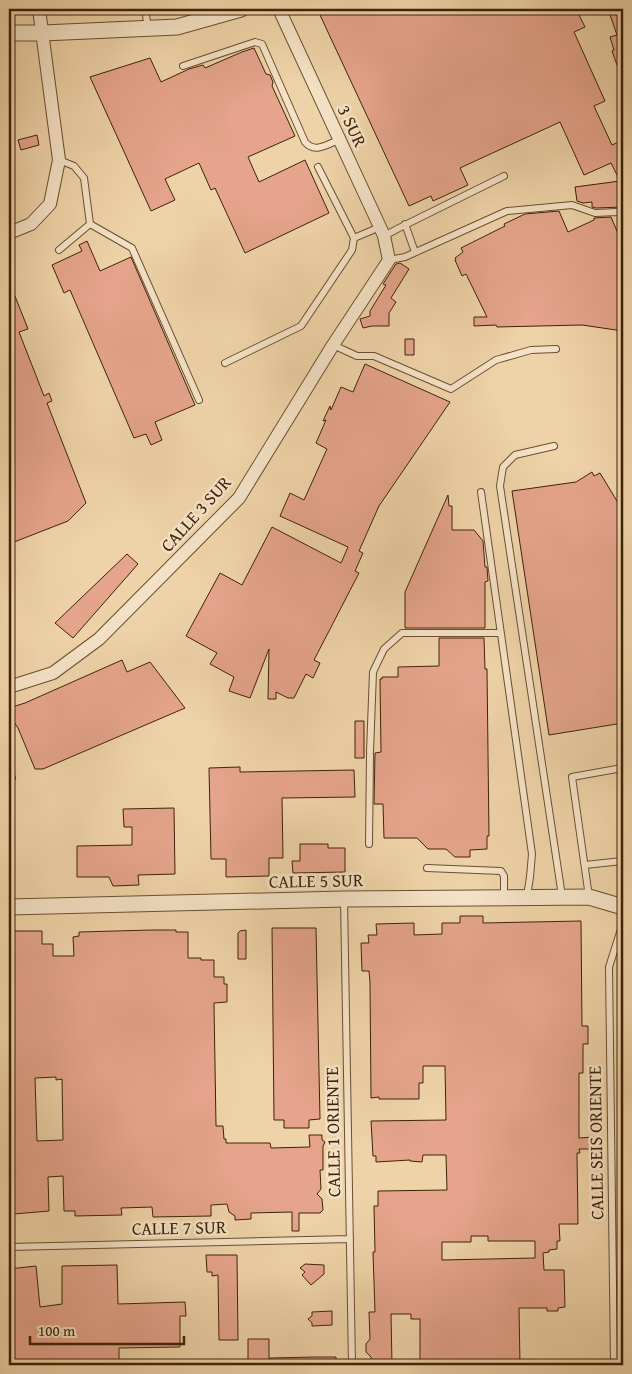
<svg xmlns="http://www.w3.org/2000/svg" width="632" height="1374" font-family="'Gentium Book Plus',serif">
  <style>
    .building { fill: #e5a48b; stroke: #3e2209; fill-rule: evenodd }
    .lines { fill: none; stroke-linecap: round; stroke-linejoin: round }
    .service-casing { stroke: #6a4e31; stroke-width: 8 }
    .minor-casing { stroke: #6a4e31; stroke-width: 14 }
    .tertiary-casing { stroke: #6a4e31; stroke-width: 17 }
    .service { stroke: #f5e2c6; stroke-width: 6 }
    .minor { stroke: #f5e2c6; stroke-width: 12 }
    .tertiary { stroke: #f5e2c6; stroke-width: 15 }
    .labels { text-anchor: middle; stroke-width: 5; stroke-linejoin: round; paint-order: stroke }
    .street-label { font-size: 18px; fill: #3e2209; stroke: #f5e2c6 }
  </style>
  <rect width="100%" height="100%" fill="#efd3a8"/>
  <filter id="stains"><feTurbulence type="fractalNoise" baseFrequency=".004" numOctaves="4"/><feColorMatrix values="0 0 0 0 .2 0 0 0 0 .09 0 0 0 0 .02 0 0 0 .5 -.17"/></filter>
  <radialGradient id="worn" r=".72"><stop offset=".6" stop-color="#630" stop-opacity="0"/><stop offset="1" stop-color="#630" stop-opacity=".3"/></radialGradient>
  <path class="building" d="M334 9H576L585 27 574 32 605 101 594 106 612 145 623 140V207L596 208 592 207V202L583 203 577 201 575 187 620 181 611 163 584 175 560 122 460 168 468 185 433 201 431 196 409 206 320 15Z
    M608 9H623V79H622L612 51 614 50 610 37 617 35Z
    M254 48 266 74 270 75 273 82 272 86 295 136 248 157 259 182 305 160 329 213 245 253 215 188 211 190 199 163 165 179 175 200 151 211 90 77 150 58 161 82 189 69 203 65 205 68 242 52Z
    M37 135 39 145 21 150 18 140Z
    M559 211 568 232 594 220V218L611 217 623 245V331L582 325 497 327 496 325 474 326V317H487L466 274 462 276 455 260H456L455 258 463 252 461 248 505 226 504 224 525 214Z
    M87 241 100 271 131 257 195 405 155 422 162 440 151 445 146 434 134 438 70 290 64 293 52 265 82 251 79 245Z
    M400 263 409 269 391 298 396 302 389 313V326H372L363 328 360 319 370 316V311L386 285 383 284 396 264Z
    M9 281 28 329 19 332 44 396 49 393 52 401 47 403 86 503 68 521 9 544Z
    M405 339H414V355H405Z
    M365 364 450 402 379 506 359 551 363 553 355 571 359 573 314 660 320 663 313 678 306 674 294 698H288L276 692V699H268L269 649 250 698 229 691 234 677 210 664 217 653 186 636 220 573 242 585 272 527 341 563 348 547 280 516 290 493 304 500 327 449 316 443 326 420 323 421 330 406 331 410 341 387 353 392Z
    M592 472 594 476 600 473 623 511V723L549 735 512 491 576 482Z
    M448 495 449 506H452V530H474L483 541 485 567H487L488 581 485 582V628H405V592Z
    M127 554 138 564 73 638 55 623Z
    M439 638H484L485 669H487L489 836H487V849L470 850V857H455L446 849H428L417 838H384L383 804H374L375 753 381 752 380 679H382V677H398V667L439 666Z
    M122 660 127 672 150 662 185 708 43 769H35L18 728 9 715V708L25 703Z
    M355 721H364V758H355Z
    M240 767V772L354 770 355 797 282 798 283 858H269V876L226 877V859H211L209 768Z
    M174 808 175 874 138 875 139 885 113 886 109 877H77V846L132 845V827H124L123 809Z
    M300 844H328V848H345V872L293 873 292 861H300Z
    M460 916H483V923L581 921 582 1026H588V1044H583V1073H579V1138L594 1137V1149H579L580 1153H577L578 1224H559L560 1241H557V1249L549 1250V1252L543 1253 544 1270H564L565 1307 558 1308V1311H547V1308H519L520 1365H420V1319H411V1314H391L392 1365H371V1357L366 1352V1344L370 1339 369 1312H375L373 1252H375L374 1206H378V1191L447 1190 446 1155H423L422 1162 410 1161V1160L376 1162V1156H373L371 1121 446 1120 445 1066H423V1083H419V1099H379V1097L371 1098 370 982 369 971H362L361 943H369L368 935H377L376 924 414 923V935L442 934V923H460ZM471 1236H488V1241H535V1258L442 1260V1242H471Z
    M272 928H316L320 1119 309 1120V1128H284V1120H274Z
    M151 930H176V932H188V958H201V960H214V977H224V984H227V1002L214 1003 216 1126H223L224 1139H226V1143H270L271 1148 310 1147 309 1135H322V1140L325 1142 323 1146V1170H320L321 1189 317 1194 322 1199 323 1210 320 1213H299V1231H292V1212L251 1213V1219L235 1220V1216L229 1212 227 1204 211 1205V1216L153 1217 152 1207 121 1208 122 1215 75 1216V1211H64L63 1176 48 1177 49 1211 14 1214 13 1203H9V931H42V944H53V956H74L73 937 79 936V932ZM56 1077V1080L62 1079 63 1140 37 1141 35 1078Z
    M246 930V959H238V933L240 931Z
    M206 1255H237L238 1340H219L218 1275 212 1276V1272H207Z
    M305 1264 324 1265V1274L311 1285 302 1275 305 1272 300 1268Z
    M117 1265 118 1304 185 1302 186 1316H180V1347L119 1348V1365H9V1269L36 1266 40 1307 62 1304V1266Z
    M332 1311V1325L312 1326V1323L308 1319 312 1316V1312Z
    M248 1339H269V1365H248Z
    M314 1357H336V1365H270V1358Z"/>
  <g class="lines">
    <g class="service-casing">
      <path id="service" d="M145 9 148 28
        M183 66 255 42 262 44 305 142C315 154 327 144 339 140
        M59 160 74 166 84 178 90 224 59 250
        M318 167 354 238
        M90 224 132 248 199 400
        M405 224 415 252
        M384 236 399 228 504 176
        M389 260 405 257 507 211 572 205 595 213 617 212 623 215
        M333 345 357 356H374L451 389 496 360 531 350 556 349
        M225 363 301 326 352 250 354 238 380 227
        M554 446 515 455 503 467 500 486 562 896
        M481 492 532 854 530 877 527 896
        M370 752 373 672 384 649 402 633H500
        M9 770 12 778
        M369 844 370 755
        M585 865 622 861 623 858
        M427 868 501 871 504 876V897
        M589 897 572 777 622 768 623 791
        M344 899 352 1365
        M9 1247 350 1239
        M614 1365 609 967 623 923"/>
    </g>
    <g class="minor-casing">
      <path id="minor" d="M9 233 31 224 50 204 59 160 39 9
        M9 687 53 673 99 639 239 498 333 345 389 260 384 236 380 227 279 9"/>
    </g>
    <g class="tertiary-casing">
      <path id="tertiary" d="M9 33H43L177 27 241 9
        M9 907 344 899 589 897 623 907"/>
    </g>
    <use href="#service" class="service"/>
    <use href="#minor" class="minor"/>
    <use href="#tertiary" class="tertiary"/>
  </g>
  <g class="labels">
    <g class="street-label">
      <text transform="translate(352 126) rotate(65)" y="6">3 SUR</text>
      <text transform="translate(196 514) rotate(-48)" y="6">CALLE 3 SUR</text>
      <text transform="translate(316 881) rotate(-1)" y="6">CALLE 5 SUR</text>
      <text transform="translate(333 1132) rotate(-91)" y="6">CALLE 1 ORIENTE</text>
      <text transform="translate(596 1143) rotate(-91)" y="6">CALLE SEIS ORIENTE</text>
      <text transform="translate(179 1228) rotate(-1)" y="6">CALLE 7 SUR</text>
    </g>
  </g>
  <rect width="632" height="1374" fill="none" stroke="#efd3a8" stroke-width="30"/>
  <rect x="10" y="10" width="612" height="1354" fill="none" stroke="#3e2209" stroke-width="2.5"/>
  <rect x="15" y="15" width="602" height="1344" fill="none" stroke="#3e2209"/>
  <path d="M30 1336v8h154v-8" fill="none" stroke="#3e2209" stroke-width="2.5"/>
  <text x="38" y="1336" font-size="15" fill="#3e2209" stroke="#f5e2c6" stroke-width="4" paint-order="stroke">100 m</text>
  <rect width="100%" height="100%" filter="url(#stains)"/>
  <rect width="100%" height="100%" fill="url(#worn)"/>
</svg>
